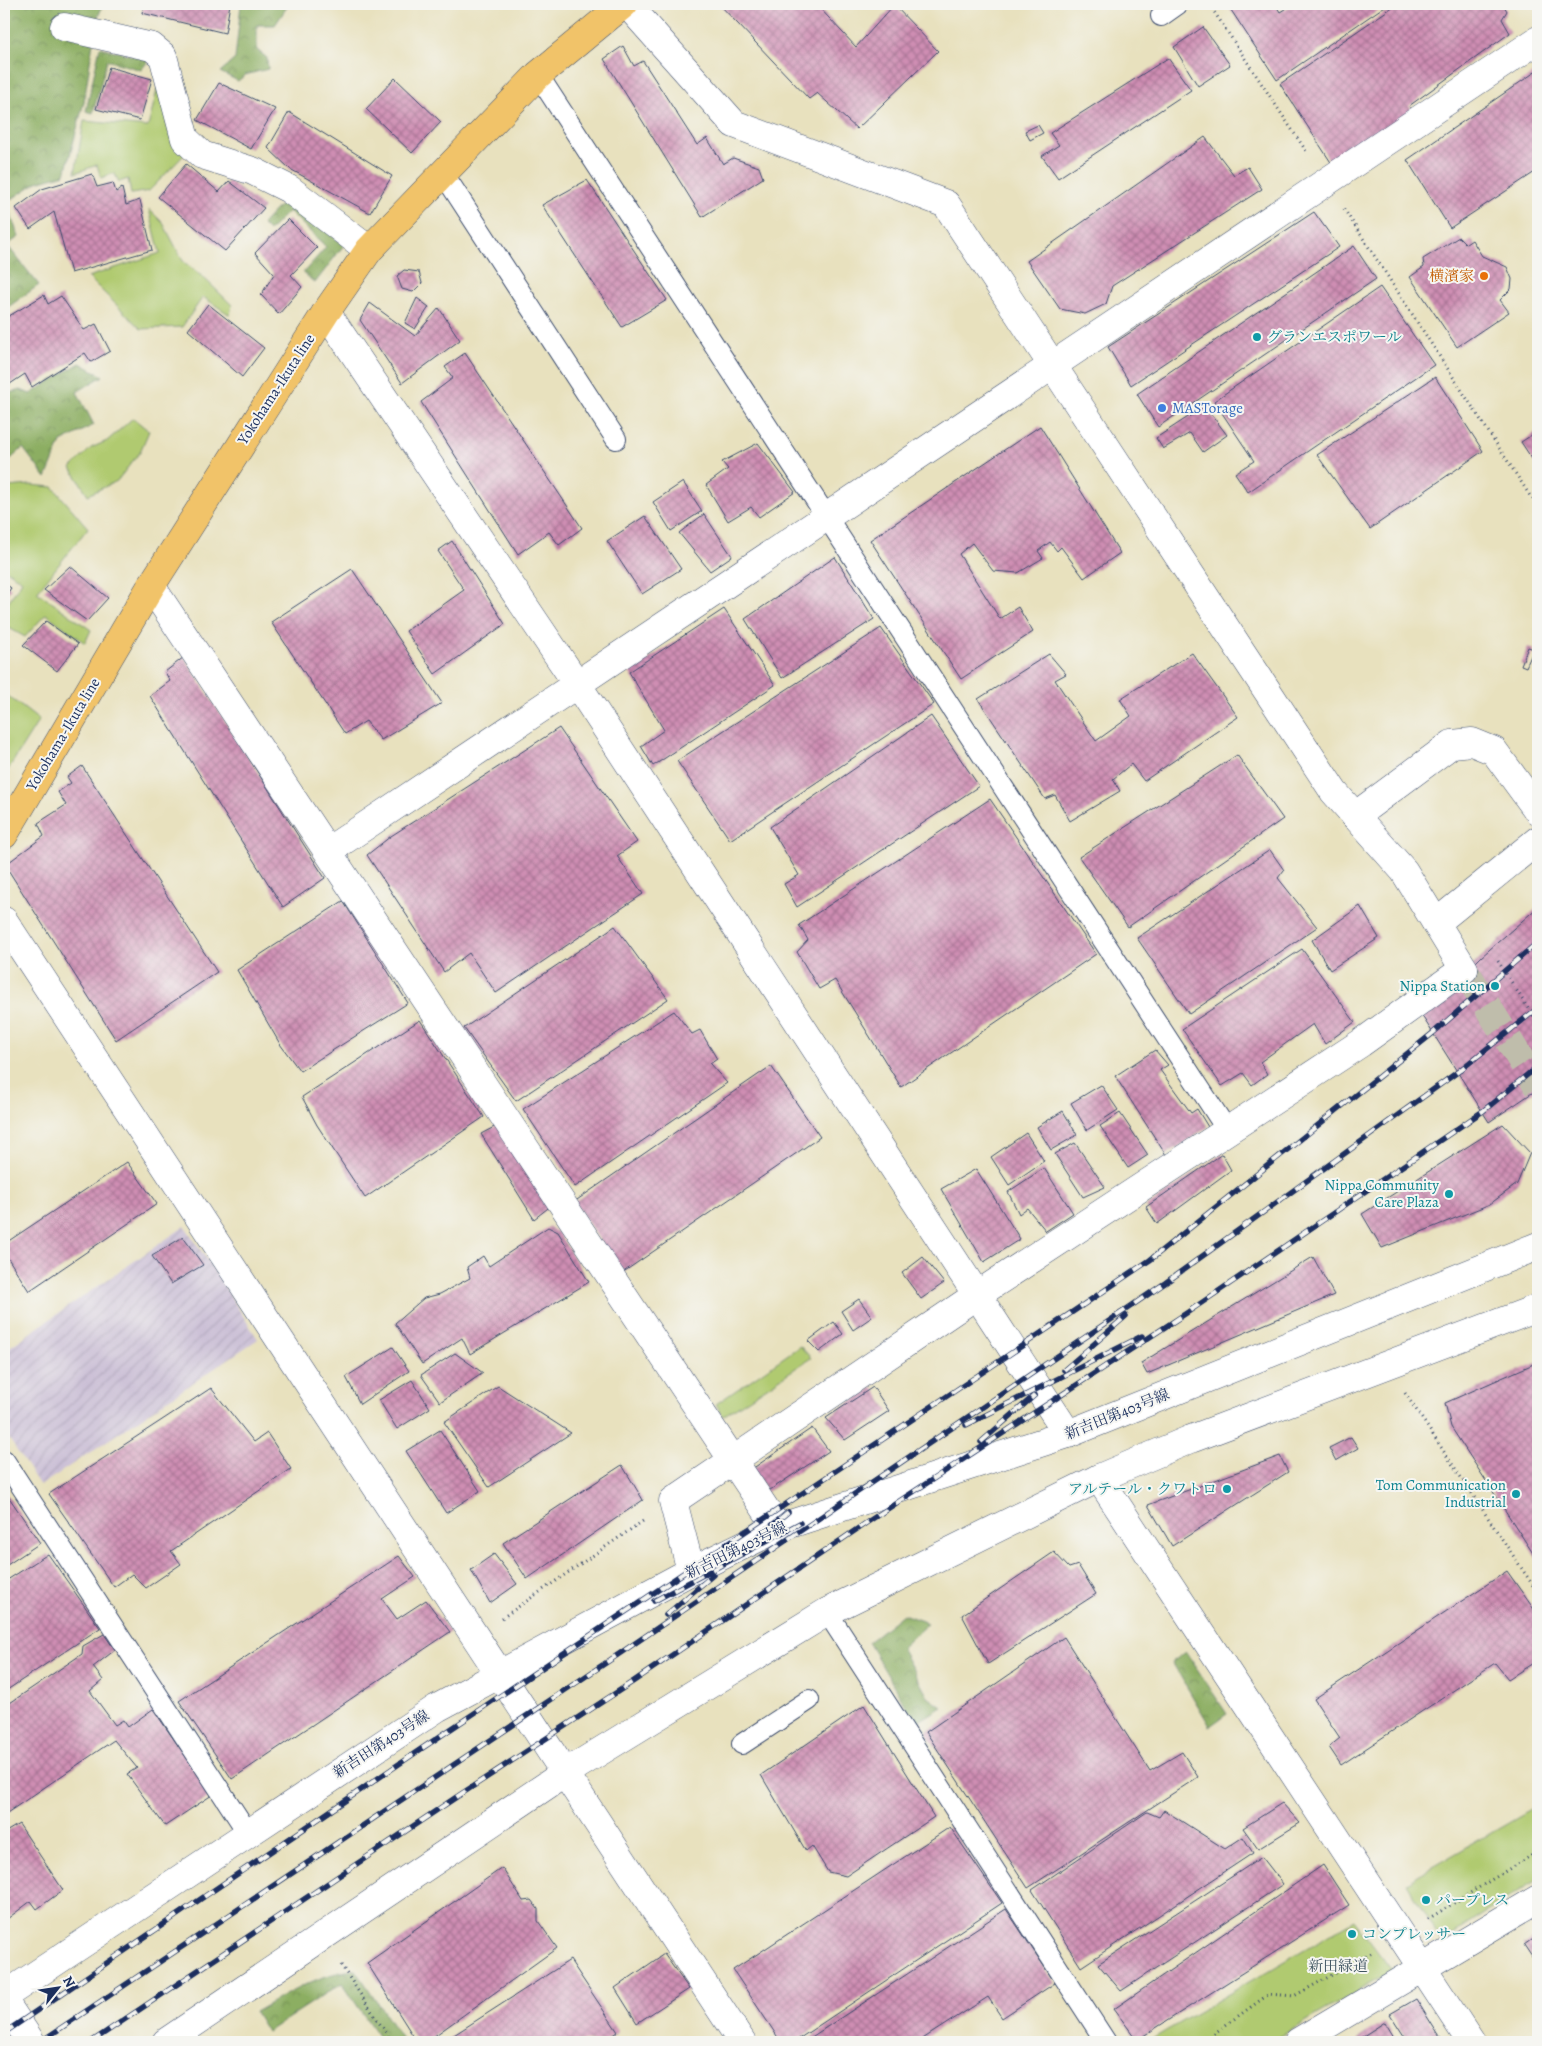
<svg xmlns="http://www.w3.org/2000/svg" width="1542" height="2046" font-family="Alegreya,'Noto Serif JP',serif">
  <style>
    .industrial { fill: url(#industrial-furrows) }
    .green { fill: #b0ca70; stroke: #667c67 }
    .forest { fill: url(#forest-crowns); stroke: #546e60 }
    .building { fill: url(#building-cross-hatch) }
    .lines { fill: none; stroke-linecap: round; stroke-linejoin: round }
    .tertiary-tunnel { stroke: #bfbdab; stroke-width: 28; stroke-dasharray: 28 14; stroke-linecap: butt }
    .service-casing { stroke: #3a4a6c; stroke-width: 22 }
    .minor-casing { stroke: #3a4a6c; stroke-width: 29 }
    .tertiary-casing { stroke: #3a4a6c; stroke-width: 29 }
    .primary-casing { stroke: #3a4a6c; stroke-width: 29 }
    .path { stroke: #3a4a6c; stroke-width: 3; stroke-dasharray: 1 4; stroke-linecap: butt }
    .service { stroke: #fff; stroke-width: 20 }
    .minor { stroke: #fff; stroke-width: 28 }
    .tertiary { stroke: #fff; stroke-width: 28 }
    .primary { stroke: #f1c369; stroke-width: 28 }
    .rail-casing { stroke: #1b2f5e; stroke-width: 5.5 }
    .rail { stroke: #f6f6f2; stroke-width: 4; stroke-dasharray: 11; stroke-linecap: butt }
    .food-dot { fill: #e8710a; stroke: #f6f6f2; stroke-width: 2 }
    .culture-dot { fill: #0f9aa8; stroke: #f6f6f2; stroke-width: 2 }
    .shop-dot { fill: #3f7fe0; stroke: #f6f6f2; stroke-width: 2 }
    .labels { text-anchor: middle; stroke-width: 4; stroke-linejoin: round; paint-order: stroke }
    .food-label { font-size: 15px; fill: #c56008; stroke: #f6f6f2; text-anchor: end }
    .culture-label { font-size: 15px; fill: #0d838f; stroke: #f6f6f2; text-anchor: end }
    .street-label { font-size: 15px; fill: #1b2f5e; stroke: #f6f6f2 }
    .shop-label { font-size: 15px; fill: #366cbe; stroke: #f6f6f2; text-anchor: start }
    .park-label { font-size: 15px; fill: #405662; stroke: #f6f6f2 }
  </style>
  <defs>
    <pattern id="industrial-furrows" width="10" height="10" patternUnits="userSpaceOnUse" patternTransform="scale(1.25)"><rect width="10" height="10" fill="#cbbfd6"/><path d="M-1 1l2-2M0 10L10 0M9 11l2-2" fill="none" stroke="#aea4ba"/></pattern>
    <pattern id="forest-crowns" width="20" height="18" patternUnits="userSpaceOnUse" patternTransform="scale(1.25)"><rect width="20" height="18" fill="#8cae62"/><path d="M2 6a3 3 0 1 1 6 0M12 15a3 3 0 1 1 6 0" fill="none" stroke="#728e54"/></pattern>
    <pattern id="building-cross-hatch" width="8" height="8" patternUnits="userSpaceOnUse" patternTransform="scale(1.25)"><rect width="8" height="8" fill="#cf8eb3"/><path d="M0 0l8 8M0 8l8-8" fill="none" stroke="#a77495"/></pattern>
  </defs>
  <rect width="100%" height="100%" fill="#f6f6f2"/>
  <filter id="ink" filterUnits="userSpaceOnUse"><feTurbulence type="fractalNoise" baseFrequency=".02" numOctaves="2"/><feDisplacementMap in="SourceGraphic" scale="10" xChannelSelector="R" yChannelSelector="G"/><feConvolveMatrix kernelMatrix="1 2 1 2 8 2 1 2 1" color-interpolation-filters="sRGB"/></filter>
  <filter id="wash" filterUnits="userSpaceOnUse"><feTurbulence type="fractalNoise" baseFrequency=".0096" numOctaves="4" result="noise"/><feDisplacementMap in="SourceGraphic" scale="20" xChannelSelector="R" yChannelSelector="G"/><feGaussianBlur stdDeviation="1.12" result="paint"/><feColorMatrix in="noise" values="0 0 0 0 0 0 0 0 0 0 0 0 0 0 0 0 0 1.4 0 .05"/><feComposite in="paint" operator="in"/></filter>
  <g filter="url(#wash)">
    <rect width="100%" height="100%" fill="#e8e1be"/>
    <path class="industrial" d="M185 1226 258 1339 40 1486 4 1431V1351Z"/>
    <path class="green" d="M160 78 184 155 149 191 131 194 128 179 119 182 114 173 101 178 97 165 75 173 84 121 148 127Z
      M149 209 163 223 183 261 204 278 232 305 230 315 203 297 182 327 141 329 88 277 160 253Z
      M133 418 149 431 140 452 117 481 88 495 71 468 91 448 107 441Z
      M30 485 53 487 88 528 37 592 91 630 85 643 46 614 25 637 9 628 4 634V608L22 581 4 568V491L8 487Z
      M4 693 39 720 4 776Z
      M800 1346 811 1358 723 1416 716 1404Z
      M1538 1806V1880L1514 1894 1441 1942 1406 1882Z
      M1354 1920 1392 1971 1271 2042H1147Z"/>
    <path class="forest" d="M4 4H103L96 23 84 102 65 174 37 182 6 203 19 237 7 245 39 285 4 310Z
      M241 4H289L275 25H257V50L267 58 268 69 245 75 238 81 220 72 235 59Z
      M100 47 149 60 141 70 107 60 93 113 86 111Z
      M286 199 344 245 315 283 303 273 326 247 289 211 269 231 262 224Z
      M80 363 103 376 77 392 94 425 61 442 46 478 23 448 4 465V394L21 390 30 394Z
      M903 1614 928 1623 901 1648 928 1697 942 1707 916 1723 868 1642Z
      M1186 1652 1227 1714 1210 1726 1172 1662Z
      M356 1970 404 2042H382L342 1983 267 2032 255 2012C286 1995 320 1972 356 1970Z"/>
    <g id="blocks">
      <path class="building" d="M144 4H230L225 33 142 13Z
        M719 4H816L856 47 894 5 938 51 857 129 817 93 809 99Z
        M1227 4H1275L1280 12 1293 4H1388L1277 80Z
        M1397 4H1503L1507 11 1502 19 1510 33 1409 106 1414 113 1334 167 1280 84Z
        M1203 27 1230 65 1198 86 1174 47Z
        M623 46 634 66 643 61 697 145 707 138 723 164 733 158 759 167 763 178 702 217 604 59Z
        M1168 58 1191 90 1058 178 1042 156 1059 145 1050 133Z
        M109 67 152 79 140 120 96 109Z
        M1538 70V170L1450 228 1407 160Z
        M395 78 441 122 412 153 366 109Z
        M219 83 275 109 251 149 197 120Z
        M289 112 392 176 370 213 290 169 268 148Z
        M1038 125 1043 133 1030 140 1025 131Z
        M1205 137 1234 175 1248 167 1262 189 1112 286 1106 304 1085 314 1060 309 1027 261Z
        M186 164 219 192 229 181 264 208 225 251 158 197Z
        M92 174 97 187 113 183 116 192 122 188 126 205 140 200 152 250 71 273 54 212 30 229 16 208 42 189Z
        M587 180 667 300 622 327 542 205Z
        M1314 212 1339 247 1131 385 1108 347Z
        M288 219 317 248 291 275 302 287 279 314 261 295 274 274 255 253Z
        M1459 237 1466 244 1472 240 1482 256 1507 267 1512 279 1511 289 1500 300 1509 312 1457 347 1410 277 1424 267 1423 259Z
        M1354 246 1376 279 1158 427 1137 394Z
        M404 270 419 272 422 283 413 292 402 289 397 276Z
        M1380 287 1434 365 1248 492 1235 473 1254 461 1214 401Z
        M44 295 48 304 61 296 84 330 96 324 110 351 91 362 85 353 32 387 25 374 4 388V319Z
        M417 298 429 307 415 329 405 323Z
        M370 303 415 336 439 308 460 340 402 383 360 320Z
        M208 304 264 348 242 377 188 330Z
        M465 353 582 528 559 545 549 532 518 554 421 402 453 378 445 367Z
        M1435 377 1483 451 1370 529 1317 455Z
        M1205 406 1227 435 1203 452 1190 433 1163 449 1156 438Z
        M1040 426 1120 553 1084 578 1061 547 1057 551 1050 542 1038 551 1043 558 1018 573 993 571 972 543 959 554 1000 619 1018 607 1033 632 961 679 870 540Z
        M1538 431V468L1521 442Z
        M758 443 795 492 759 517 751 507 728 521 706 485 728 469 722 462Z
        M683 482 702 511 671 531 653 502Z
        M704 514 732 556 710 571 679 533Z
        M645 516 681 569 642 594 607 541Z
        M452 541 505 624 435 674 406 631 464 590 438 551Z
        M835 557 874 619 782 678 745 619Z
        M70 566 108 598 87 621 44 590Z
        M352 569 442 703 381 740 366 721 345 734 271 622Z
        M4 583 11 588 4 598Z
        M724 609 775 685 653 766 641 746 664 730 629 672Z
        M46 621 78 644 57 671 23 645Z
        M881 628 934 704 730 840 677 761Z
        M1528 647 1534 649 1526 667 1521 665Z
        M1192 653 1238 717 1144 781 1131 764 1113 779 1120 791 1070 821 1055 795 1045 799 978 699 1049 654 1066 674 1055 680 1096 741 1131 716 1120 699Z
        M184 657 325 878 283 907 150 696 170 681 165 672Z
        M931 716 979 786 797 907 784 884 799 875 770 827Z
        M559 728 637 842 617 856 643 894 496 993 469 953 444 972 367 855 391 836Z
        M1237 755 1283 819 1128 927 1079 857Z
        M82 766 217 972 116 1040 5 865 44 836 38 823 66 805 58 792 71 783 67 777Z
        M990 799 1096 954 901 1087 835 980 819 989 797 952 808 940 799 925Z
        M1270 850 1284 870 1278 878 1317 927 1189 1014 1137 938Z
        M343 901 408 1003 300 1071 280 1044 237 970Z
        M1360 906 1379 938 1330 970 1312 940Z
        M1538 907V1089L1489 1122 1422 1016 1481 957Z
        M615 926 668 999 516 1101 464 1028Z
        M1302 949 1355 1022 1325 1044 1313 1024 1260 1062 1267 1074 1252 1085 1243 1073 1222 1086 1182 1029Z
        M674 1011 692 1034 700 1030 717 1059 710 1064 727 1083 575 1187 523 1109Z
        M420 1020 484 1117 365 1198 317 1125 302 1097Z
        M1155 1050 1168 1065 1160 1070 1191 1113 1197 1109 1208 1127 1166 1155 1115 1076Z
        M771 1066 820 1137 622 1273 574 1202Z
        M1101 1085 1118 1110 1087 1130 1071 1103Z
        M1063 1111 1077 1135 1051 1150 1037 1127Z
        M1120 1113 1148 1155 1128 1168 1100 1126Z
        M1503 1124 1530 1153 1517 1184 1490 1204 1382 1248 1362 1214Z
        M498 1125 552 1205 534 1219 481 1134Z
        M1026 1133 1044 1161 1009 1185 991 1157Z
        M1075 1143 1105 1187 1083 1197 1055 1154Z
        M1222 1154 1231 1170 1157 1224 1146 1207Z
        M127 1162 157 1204 29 1291 4 1252V1244Z
        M1044 1168 1073 1213 1046 1231 1027 1208 1019 1214 1008 1192Z
        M976 1169 1020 1239 984 1262 941 1189Z
        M548 1227 558 1232 589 1282 470 1354 462 1338 422 1364 395 1323 424 1298 440 1294 470 1278 467 1267 483 1256 489 1266Z
        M183 1237 203 1265 171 1284 152 1256Z
        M923 1257 944 1283 921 1299 902 1273Z
        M1313 1257 1334 1295 1147 1374 1141 1363Z
        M859 1299 872 1317 853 1330 841 1311Z
        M834 1322 843 1334 819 1352 808 1341Z
        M393 1347 409 1371 360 1404 346 1377Z
        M455 1353 483 1373 440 1402 421 1375Z
        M1538 1362V1561L1451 1427 1445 1403Z
        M412 1380 430 1408 397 1429 379 1400Z
        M498 1386 571 1433 489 1487 444 1422Z
        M873 1387 889 1411 845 1440 826 1418Z
        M211 1388 254 1442 267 1433 291 1469 171 1551 181 1564 146 1588 132 1574 114 1587 49 1494Z
        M812 1428 829 1451 767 1492 752 1469Z
        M440 1430 480 1491 446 1513 406 1451Z
        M1351 1437 1358 1448 1336 1461 1329 1448Z
        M1280 1456 1288 1472 1172 1546 1148 1505Z
        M622 1465 643 1500 527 1579 503 1543Z
        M4 1490 40 1543 4 1567Z
        M1054 1552 1069 1568 1078 1565 1096 1594 988 1664 962 1615Z
        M48 1554 100 1628 4 1692V1582Z
        M494 1554 517 1584 490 1603 471 1570Z
        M399 1556 415 1577 382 1599 397 1619 426 1600 450 1632 232 1779 179 1701Z
        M1507 1571 1538 1615V1660L1508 1679 1495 1663 1341 1765 1329 1747 1340 1738 1314 1699Z
        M104 1634 115 1650 93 1667 103 1680 90 1691 115 1725 123 1720 128 1727 153 1709 212 1795 165 1826 127 1774 137 1768 114 1740 4 1815V1707L82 1654 83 1646Z
        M1064 1637 1150 1771 1182 1752 1198 1777 1028 1888 926 1732Z
        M864 1705 934 1817 846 1876 828 1872 812 1846 806 1851 761 1775Z
        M1282 1803 1300 1823 1258 1849 1243 1828Z
        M1164 1810 1225 1849 1243 1837 1253 1853 1081 1967 1032 1890 1147 1812 1159 1817Z
        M19 1824 63 1890 37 1909 31 1901 7 1919 4 1918V1833Z
        M950 1827 1002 1903 794 2042H781L733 1970Z
        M1262 1857 1283 1884 1121 1991 1098 1964Z
        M1323 1865 1349 1905 1137 2040 1114 2009Z
        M502 1868 523 1901 531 1900 538 1909V1921L557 1948 426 2042H417L367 1963Z
        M1006 1909 1055 1983 1002 2018 988 1997 918 2042H804Z
        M1538 1935V1966L1524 1945Z
        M664 1954 689 1989 637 2023 615 1988Z
        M570 1960 618 2032 603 2042H443Z
        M1416 1999 1443 2042H1408L1390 2014Z
        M1385 2022 1397 2042H1359L1357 2040Z"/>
    </g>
  </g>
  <g filter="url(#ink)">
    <use href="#blocks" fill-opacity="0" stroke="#3a4a6c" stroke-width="1"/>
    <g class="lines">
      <path class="tertiary-tunnel" d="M1464 969 1538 1087"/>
      <g class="service-casing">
        <path id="service" d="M1161 16 1178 4
          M538 75 1227 1130
          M443 173 616 439
          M4 1460 248 1833
          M827 1612 1106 2042
          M742 1744 809 1700"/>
      </g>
      <g class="minor-casing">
        <path id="minor" d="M64 27 152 47 163 56 185 139 202 155 253 171 289 189 369 250
          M326 312 577 684 1068 1434
          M151 586 778 1528
          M1355 816 1452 744 1472 742 1494 751 1538 811
          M328 851 1538 40
          M4 921 742 2042
          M1436 923 1538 840
          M1099 1478 1471 2042
          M691 1571 673 1501 977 1295 1361 1043 1464 969
          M1298 2042 1538 1899"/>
      </g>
      <g class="tertiary-casing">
        <path id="tertiary" d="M627 4 734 124 946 204 1334 792 1404 871 1464 969
          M4 1996 437 1708 691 1571 778 1528 1068 1434 1538 1246
          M4 2001 31 2042
          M166 2042 565 1773 827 1612 1099 1478 1191 1439 1538 1308"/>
      </g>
      <g class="primary-casing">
        <path id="primary" d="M4 835 151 586 326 312 369 250 538 75 624 4"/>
      </g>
      <path class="path" d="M1209 4 1308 154
        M1344 209 1538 508
        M1498 961 1538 1024
        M1405 1393 1538 1593
        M502 1618 643 1521
        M1428 1919 1538 1851
        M341 1965 392 2042
        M1208 2042 1216 2032 1269 1994 1294 1996 1372 1953"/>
      <use href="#service" class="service"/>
      <use href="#minor" class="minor"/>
      <use href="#tertiary" class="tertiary"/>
      <use href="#primary" class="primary"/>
      <g class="rail-casing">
        <path id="rail" d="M1064 1370 1126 1316
          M966 1425 1142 1336
          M981 1442 1035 1395
          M746 1547 788 1512
          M654 1601 800 1523
          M666 1615 713 1575
          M4 2033 421 1749 1150 1260 1433 1033 1538 942
          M40 2042 622 1652 1165 1283 1459 1071 1538 1008
          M91 2042 455 1798 634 1681 869 1521 1188 1312 1483 1111 1538 1066"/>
      </g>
      <use href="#rail" class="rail"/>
    </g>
  </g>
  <circle class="food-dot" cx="1484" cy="276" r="5"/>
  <g class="culture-dot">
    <circle cx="1257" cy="337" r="5"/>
    <circle cx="1495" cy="986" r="5"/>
    <circle cx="1449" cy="1194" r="5"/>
    <circle cx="1227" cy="1489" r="5"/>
    <circle cx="1516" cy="1494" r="5"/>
    <circle cx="1426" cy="1900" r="5"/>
    <circle cx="1352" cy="1934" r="5"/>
  </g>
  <circle class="shop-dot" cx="1162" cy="408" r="5"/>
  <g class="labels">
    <g class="food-label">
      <text x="1474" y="281">横濱家</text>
    </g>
    <g class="culture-label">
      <text x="1267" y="342" text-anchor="start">グランエスポワール</text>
      <text x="1485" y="991">Nippa Station</text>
      <text x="1439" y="1190">Nippa Community<tspan x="1439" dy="17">Care Plaza</tspan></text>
      <text x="1506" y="1490">Tom Communication<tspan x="1506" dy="17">Industrial</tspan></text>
      <text x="1217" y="1494">アルテール・クワトロ</text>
      <text x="1436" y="1905" text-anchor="start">パープレス</text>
      <text x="1362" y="1939" text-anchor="start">コンプレッサー</text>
    </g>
    <g class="street-label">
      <text transform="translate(276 389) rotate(-57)" y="5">Yokohama-Ikuta line</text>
      <text transform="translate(63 734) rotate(-59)" y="5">Yokohama-Ikuta line</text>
      <text transform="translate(1117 1414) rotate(-22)" y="5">新吉田第403号線</text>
      <text transform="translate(736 1550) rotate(-26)" y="5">新吉田第403号線</text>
      <text transform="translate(381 1744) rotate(-33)" y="5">新吉田第403号線</text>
    </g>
    <g class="shop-label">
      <text x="1172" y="413">MASTorage</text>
    </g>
    <g class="park-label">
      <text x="1338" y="1971">新田緑道</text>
    </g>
  </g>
  <rect width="1542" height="2046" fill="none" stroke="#f6f6f2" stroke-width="20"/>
  <g transform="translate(58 1988) rotate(60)" stroke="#f6f6f2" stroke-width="4" paint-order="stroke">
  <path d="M0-4L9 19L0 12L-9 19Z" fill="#1b2f5e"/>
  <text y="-8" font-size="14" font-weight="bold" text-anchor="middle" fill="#1b2f5e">N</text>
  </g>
</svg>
